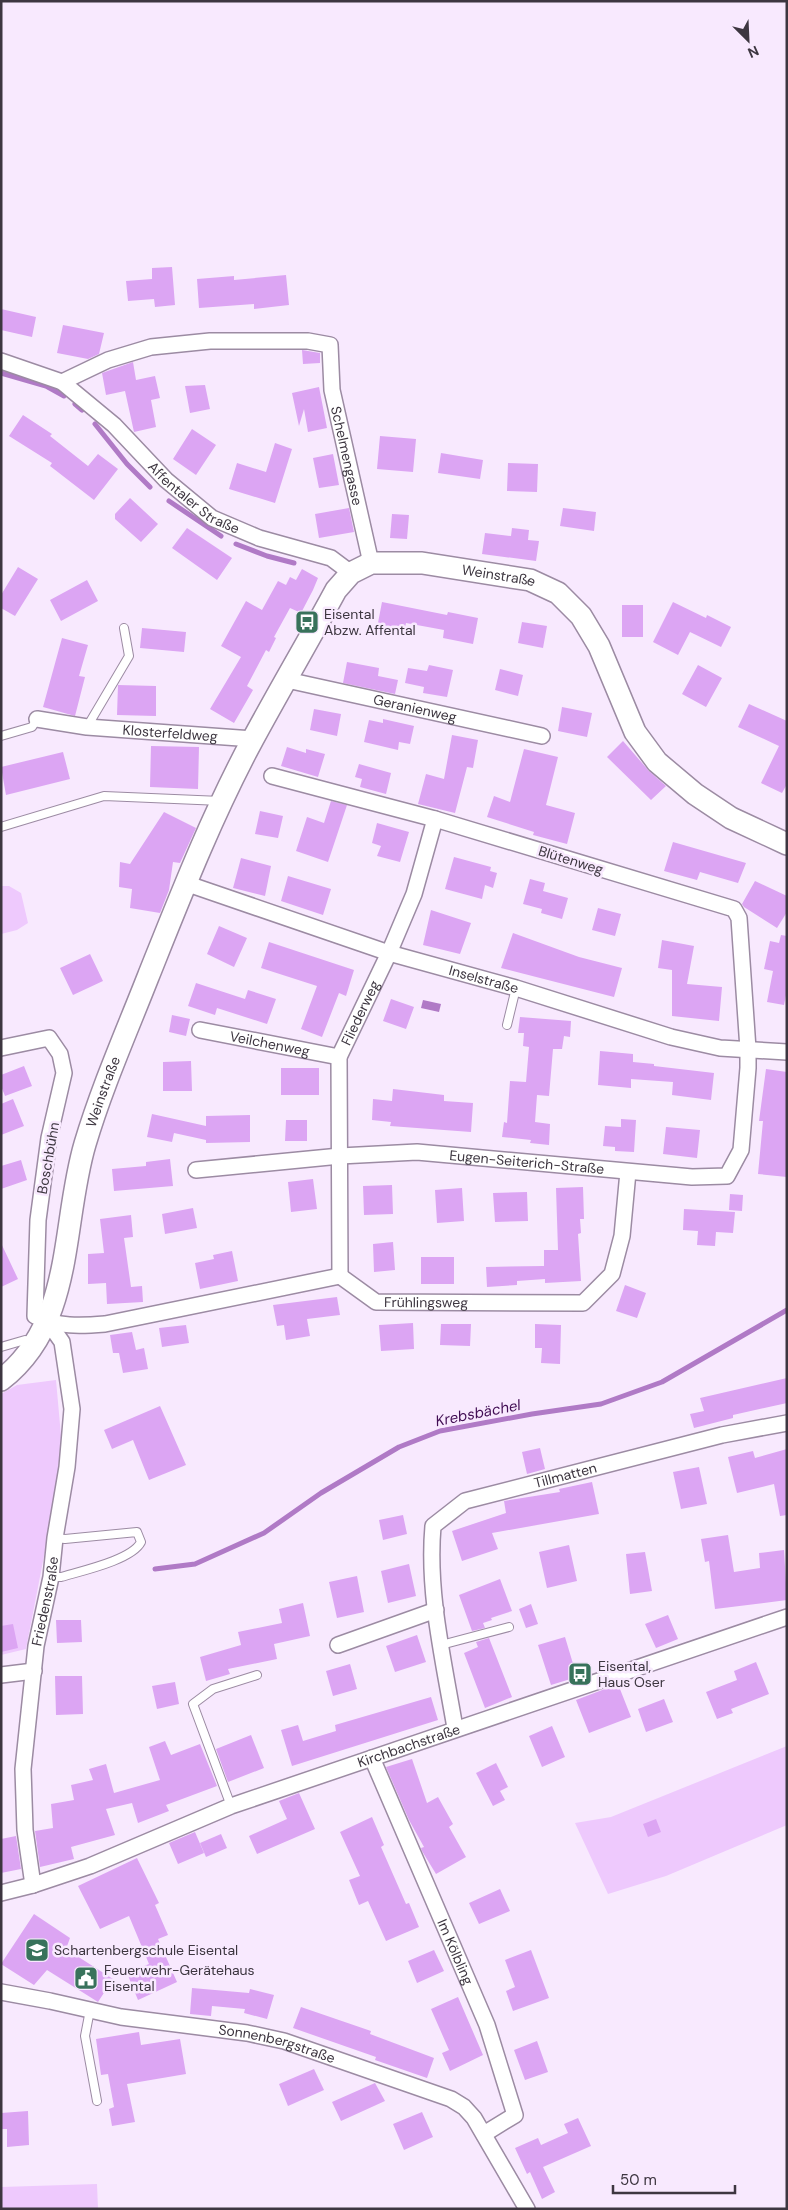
<svg xmlns="http://www.w3.org/2000/svg" width="788" height="2210" font-family="'DM Sans',sans-serif">
  <style>
    .green { fill: #eec9fd }
    .water { fill: #b07ac6 }
    .lines { fill: none; stroke-linecap: round; stroke-linejoin: round }
    .stream { stroke: #b07ac6; stroke-width: 5 }
    .building { fill: #dca5f3 }
    .service-casing { stroke: #9c8ba3; stroke-width: 10 }
    .minor-casing { stroke: #9c8ba3; stroke-width: 18 }
    .secondary-casing { stroke: #9c8ba3; stroke-width: 24 }
    .service { stroke: #fff; stroke-width: 8 }
    .minor { stroke: #fff; stroke-width: 15 }
    .secondary { stroke: #fff; stroke-width: 21 }
    .labels { text-anchor: middle; stroke-width: 5; stroke-linejoin: round; paint-order: stroke }
    .street-label { font-size: 14px; fill: #3d3640; stroke: #f8e9fe }
    .poi-label { font-size: 14px; fill: #3d3640; stroke: #f8e9fe; text-anchor: start }
    .water-label { font-size: 15px; font-style: italic; fill: #420e54; stroke: #f8e9fe }
  </style>
  <rect width="100%" height="100%" fill="#f8e9fe"/>
  <path class="green" d="M1 886H9L21 893 28 923 17 930 1 934Z
    M56 1380 63 1458 26 1649 1 1655V1394L17 1385Z
    M787 1746V1825L666 1876 608 1894 575 1823 611 1817Z
    M97 2184 98 2209H1V2187Z"/>
  <path class="water" d="M423 1000 441 1004 439 1012 421 1008Z"/>
  <g class="lines">
    <path class="stream" d="M1 373 46 386 64 396
      M75 404 82 410
      M95 424 127 464 150 487
      M169 501 221 536
      M236 544 267 556 294 563
      M155 1569 195 1564 264 1533 321 1493 399 1447 440 1431 532 1414 601 1404 662 1382 787 1310"/>
  </g>
  <path class="building" d="M172 267 175 305 155 307 154 299 128 301 126 281 152 279V268Z
    M286 275 289 305 254 309V304L199 308 197 279 234 276V280Z
    M1 309 36 317 32 337 1 330Z
    M63 325 104 333 99 354 88 359 57 353Z
    M302 350 320 353V363L303 364Z
    M133 362 136 380 155 376 160 398 151 400 156 427 134 432 125 391 106 395 102 373Z
    M205 385 210 409 190 413 185 386Z
    M319 387 327 428 308 432 304 409 299 426 292 393Z
    M23 415 52 434 50 436 88 466 98 454 118 469 94 500 50 466 52 463 9 436Z
    M192 429 216 445 196 475 173 459Z
    M380 436 416 439 413 472 377 469Z
    M275 443 292 449 275 503 229 489 237 463 266 472Z
    M441 453 483 460 480 479 438 473Z
    M333 454 339 485 319 488 313 458Z
    M508 463 538 464 537 492 507 491Z
    M130 498 158 524 141 542 115 519V514Z
    M349 508 354 532 319 538 315 514Z
    M563 508 596 512 594 531 560 526Z
    M392 514 409 515 407 539 390 538Z
    M187 528 232 558 217 580 172 548Z
    M512 528 529 530 528 540 539 541 536 561 482 554 485 533 511 536Z
    M18 567 38 579 15 616 1 608V595Z
    M302 569 318 578 313 590 301 613 290 608 274 637 276 638 269 652 266 650 247 686 253 690 234 723 210 709 241 657 221 646 246 601 262 610 278 581 286 585 290 577 296 580Z
    M87 580 98 601 61 621 50 600Z
    M382 602 447 615 448 612 478 618 473 644 443 638 444 630 406 623 404 633 377 628Z
    M673 602 706 618 707 615 731 627 721 647 690 632 678 655 653 642Z
    M622 605H643V637H622Z
    M522 622 547 626 543 648 518 643Z
    M142 628 186 632 184 652 140 648Z
    M62 638 88 645 79 676 85 677 75 716 43 707Z
    M347 662 379 668 378 676 398 680 395 694 343 683Z
    M429 665 453 670 447 697 423 693 424 687 405 683 408 668 427 671Z
    M698 665 722 678 706 707 682 694Z
    M500 669 523 675 518 696 495 690Z
    M118 685 156 686V716L117 715Z
    M749 704 787 721V784L782 793 761 783 779 746 738 727Z
    M562 707 592 713 587 737 558 731Z
    M314 709 341 714 337 736 310 730Z
    M383 719 414 726 410 744 399 742 398 750 364 742 369 720 383 723Z
    M452 735 478 740 473 768 467 767 455 813 418 804 426 774 444 779Z
    M623 741 649 771 666 786 651 800 607 757Z
    M151 746 199 747 198 789 150 787Z
    M287 747 306 753V749L325 754 318 777 281 766Z
    M524 749 558 757 546 805 575 813 567 844 533 835 534 832 487 817 494 796 510 802Z
    M63 752 70 779 6 795 1 767Z
    M359 764 391 773 386 794 360 787 362 779 355 777Z
    M331 801 347 805 328 862 296 851 307 817 324 823Z
    M260 811 283 816 278 838 255 834Z
    M164 812 196 828 180 863 173 862 169 890 160 913 130 908 132 889 119 887 120 862 130 864Z
    M377 823 409 832 400 862 377 856 381 846 372 843Z
    M673 842 746 863 738 883 700 872 697 880 664 871Z
    M454 857 491 867 490 871 497 873 493 888 485 885 482 899 445 889Z
    M241 858 271 866 265 896 233 888Z
    M288 876 331 889 323 915 281 901Z
    M530 879 545 883 543 891 568 898 562 919 541 913 542 909 523 904Z
    M755 881 787 896V912L777 928 744 907 742 904Z
    M598 908 621 914 615 936 592 930Z
    M431 910 471 923 460 954 423 945Z
    M219 926 247 938 234 967 207 954Z
    M513 933 579 957 622 968 614 997 501 968Z
    M781 935 787 936V990L784 1005 767 1002 773 971 764 969 770 941 779 943Z
    M662 940 694 946 687 984 722 987 719 1021 672 1016V970L658 968Z
    M269 942 354 970 346 996 339 993 322 1037 301 1029 317 986 261 968Z
    M90 954 103 981 73 995 60 968Z
    M196 983 245 999 248 990 276 999 267 1024 217 1008 215 1015 188 1006Z
    M391 999 414 1007 406 1029 383 1021Z
    M172 1015 190 1019 186 1036 169 1032Z
    M520 1017 571 1021 570 1037 564 1036 562 1049H553L549 1096 537 1095 535 1122 550 1124 549 1145 530 1143 531 1140 502 1137 504 1122 507 1123 510 1081 526 1082 529 1047 523 1046 524 1033H518Z
    M600 1051 633 1054V1062L654 1064V1066L714 1073 711 1100 672 1095 673 1082 631 1079V1088L598 1085Z
    M191 1061 192 1091H163V1062Z
    M24 1066 32 1086 5 1096 1 1086V1075Z
    M281 1068H319V1095H281Z
    M766 1069 787 1072V1177L758 1174 763 1121H759Z
    M393 1089 444 1095V1101L473 1103 471 1132 390 1126 391 1122 372 1120 373 1099 392 1101Z
    M13 1099 24 1126 1 1135V1104Z
    M152 1114 206 1126V1116L250 1115V1142L206 1143V1140L174 1133 172 1142 147 1137Z
    M621 1119 636 1120 634 1152 615 1151V1147L603 1146 605 1126 621 1127Z
    M286 1120H307V1141H285Z
    M666 1127 700 1130 697 1158 663 1154Z
    M170 1159 173 1186 114 1191 112 1169 146 1166V1162Z
    M21 1160 27 1180 1 1189V1166Z
    M313 1179 317 1209 291 1212 288 1182Z
    M392 1185 393 1214 364 1215 363 1186Z
    M583 1187 584 1219H580L581 1233 578 1234 581 1281 545 1283V1279L517 1281V1285L487 1287 486 1267 544 1266V1250H558L556 1188Z
    M462 1188 464 1221 437 1223 435 1190Z
    M527 1192 528 1221 495 1222 493 1193Z
    M730 1194 743 1195 742 1211 729 1210Z
    M193 1208 197 1228 165 1234 162 1214Z
    M684 1209 735 1212 733 1233 716 1232 715 1246 697 1245 698 1231 683 1230Z
    M131 1215 133 1237 124 1238 131 1287 142 1286 143 1302 107 1304 106 1283 88 1284V1254L104 1253 100 1219Z
    M393 1242 395 1270 374 1272 373 1244Z
    M1 1243 18 1279 1 1287Z
    M232 1251 238 1281 200 1289 195 1263 214 1259 213 1255Z
    M421 1257H454V1284H421Z
    M625 1285 646 1293 637 1318 616 1311Z
    M337 1297 340 1315 307 1319 310 1336 286 1340 284 1325 277 1326 273 1305Z
    M413 1323 414 1349 381 1351 379 1325Z
    M441 1324H471L470 1346 440 1345Z
    M535 1324 561 1325 560 1364 541 1363 542 1348H535Z
    M186 1325 189 1343 162 1347 159 1328Z
    M132 1332 136 1350 144 1348 148 1369 123 1373 119 1353H113L110 1335Z
    M787 1378V1403L733 1415V1418L694 1428 690 1414 704 1411 700 1398Z
    M160 1406 186 1465 149 1480 133 1440 112 1449 104 1430Z
    M540 1448 545 1469 527 1474 522 1452Z
    M787 1449V1515L780 1516 774 1484 737 1493 728 1457 753 1451 755 1458Z
    M699 1467 707 1504 681 1509 673 1472Z
    M592 1482 599 1514 492 1533 498 1549 462 1561 452 1531 506 1513 504 1501 560 1492 559 1489Z
    M403 1515 407 1534 383 1540 379 1520Z
    M728 1535 734 1572 760 1568 759 1553 784 1550 787 1600 715 1609 709 1561 705 1562 701 1539Z
    M569 1545 577 1581 547 1588 539 1552Z
    M645 1552 652 1591 630 1594 626 1554Z
    M409 1564 416 1596 388 1603 381 1571Z
    M357 1576 364 1612 337 1618 329 1582Z
    M500 1579 512 1611 491 1618 492 1620 483 1623 485 1628 472 1631 459 1595Z
    M303 1603 310 1636 274 1644 277 1659 228 1669 230 1674 206 1681 200 1657 241 1645 238 1632 282 1623 279 1609Z
    M531 1604 538 1624 526 1628 519 1609Z
    M668 1615 678 1639 656 1648 645 1624Z
    M56 1620H81L82 1642 57 1643Z
    M13 1624 18 1648 1 1652V1626Z
    M417 1635 426 1662 395 1672 386 1646Z
    M565 1637 577 1677 551 1685 538 1645Z
    M489 1638 512 1697 485 1708 464 1653 478 1647 476 1642Z
    M756 1662 769 1694 731 1709 733 1713 717 1719 706 1692 737 1680 734 1671Z
    M350 1664 357 1689 333 1696 326 1671Z
    M55 1676H82L83 1714 56 1715Z
    M175 1682 179 1704 157 1709 152 1686Z
    M618 1684 631 1717 589 1733 576 1700Z
    M431 1697 438 1720 292 1766 281 1730 298 1725 303 1741 336 1731 335 1725Z
    M664 1699 673 1722 646 1732 638 1709Z
    M552 1726 565 1757 542 1767 529 1736Z
    M251 1735 264 1768 228 1782 216 1749Z
    M165 1741 171 1755 200 1744 217 1786 166 1805 169 1811 138 1823 132 1803 106 1809 115 1835 71 1847 74 1859 40 1867 35 1831 53 1828 51 1804 74 1800 71 1785 93 1780 89 1769 106 1764 114 1793 160 1780 149 1747Z
    M412 1759 427 1803 438 1797 453 1824 449 1827 466 1857 436 1874 422 1851 421 1848 424 1847 409 1820 386 1767Z
    M496 1763 508 1787 500 1791 505 1800 493 1806 476 1773Z
    M299 1793 315 1829 257 1854 249 1836 287 1819 279 1801Z
    M372 1817 384 1845 381 1847 406 1904 409 1903 419 1927 386 1941 368 1901 359 1905 349 1880 360 1876 340 1832Z
    M656 1819 661 1832 648 1837 643 1824Z
    M195 1832 204 1853 178 1864 169 1843Z
    M221 1834 227 1848 206 1857 200 1843Z
    M16 1836 21 1869 1 1873V1839Z
    M137 1858 159 1903 155 1905 168 1935 158 1939 177 1982 138 2000 127 1973 149 1964 129 1916 100 1929 78 1886Z
    M500 1889 510 1911 479 1924 469 1903Z
    M34 1914 70 1938 66 1949 113 1979 98 2002 47 1970 34 1985 1 1964Z
    M434 1950 444 1971 417 1983 408 1961Z
    M531 1950 549 1998 513 2011 506 1991 515 1987 505 1960Z
    M192 1988 249 1993 250 1989 274 1995 267 2019 244 2013 245 2009 212 2006 211 2016 190 2014Z
    M458 1997 483 2055 450 2071 442 2053 449 2050 431 2009Z
    M301 2007 371 2031 370 2034 434 2058 427 2078 375 2060 376 2057 293 2028Z
    M139 2032 141 2045 180 2039 186 2074 127 2084 135 2122 112 2126 109 2109 114 2107 108 2074 101 2075 96 2039Z
    M537 2041 548 2072 525 2080 514 2050Z
    M314 2069 324 2090 288 2106 279 2084Z
    M375 2083 385 2101 341 2121 332 2102Z
    M28 2111 29 2145 7 2147V2129H1V2113Z
    M422 2112 433 2137 404 2150 393 2124Z
    M578 2118 591 2146 543 2167 555 2192 542 2199 530 2172 527 2174 515 2148 538 2138 541 2145 568 2133 564 2124Z"/>
  <g class="lines">
    <g class="service-casing">
      <path id="service" d="M87 727 129 656 124 628
        M1 736 32 727 37 719
        M1 827 104 796 221 801
        M507 1025 516 988
        M1 1347 25 1340 31 1342
        M51 1577H61C81 1571 132 1560 141 1542L137 1532 65 1539 55 1538
        M441 1645 509 1627
        M231 1806 193 1704 213 1689 257 1675
        M90 2010 85 2036 97 2101"/>
    </g>
    <g class="minor-casing">
      <g id="minor">
        <path id="s1" d="M1 361 62 382 114 425 166 480 212 518 259 538 331 558 351 573"/>
        <path id="s2" d="M62 382 108 360 151 347 210 341H308L330 345 332 390 371 563"/>
        <path id="s3" d="M287 680 542 736"/>
        <path id="s4" d="M37 719 87 727 253 739"/>
        <path id="s5" d="M185 883 389 953 516 988 671 1037 720 1048 787 1052"/>
        <path id="s6" d="M200 1030 339 1057"/>
        <path id="s7" d="M1 1048 49 1038 60 1054 64 1073 49 1138 38 1220 35 1316C58 1327 80 1326 105 1324L340 1276 376 1302 583 1303 612 1274 622 1236 628 1172"/>
        <path id="s8" d="M196 1170 340 1156 417 1152 692 1177 727 1176 741 1150 748 1068V1049L739 918 734 909 435 819 272 776"/>
        <path id="s9" d="M340 1276 339 1057 389 953 414 894 435 819"/>
        <path d="M338 1645 436 1610"/>
        <path d="M1 1675 34 1671"/>
        <path id="s10" d="M455 1728C444 1662 427 1593 433 1526L465 1501 722 1435 787 1423"/>
        <path id="s11" d="M372 1758 487 2025 515 2115 484 2134"/>
        <path id="s12" d="M33 1885 25 1830 23 1769 36 1646 51 1577 55 1538 67 1467 72 1409 62 1342 48 1322"/>
        <path id="s13" d="M1 1893 33 1885 90 1866 231 1806 787 1617"/>
        <path id="s14" d="M1 1992 50 2001 121 2017 247 2033 284 2041 451 2099 464 2107 474 2118 527 2209"/>
      </g>
    </g>
    <g class="secondary-casing">
      <g id="secondary">
        <path id="s15" d="M1 1380C75 1323 61 1225 85 1144 102 1087 126 1033 148 977 180 897 212 815 253 739 280 689 309 640 336 590L351 573 371 563H422L530 580 558 593 581 616 599 646 635 732 657 762 695 794 731 818 787 844"/>
      </g>
    </g>
    <use href="#service" class="service"/>
    <use href="#minor" class="minor"/>
    <use href="#secondary" class="secondary"/>
  </g>
  <defs>
    <g id="bus-square" transform="scale(1.25)"><rect x="-9" y="-9" width="18" height="18" rx="4" fill="#38725b" stroke="#f8e9fe"/><path d="M-5-6H5V4H4V6H2V4H-2V6H-4V4H-5ZM-3.5-4V0h7V-4ZM-3.5 1.2v1.5H-2V1.2ZM2 1.2v1.5H3.5V1.2Z" fill="#fff"/></g>
    <g id="school-square" transform="scale(1.25)"><rect x="-9" y="-9" width="18" height="18" rx="4" fill="#38725b" stroke="#f8e9fe"/><path d="M0-5L7-2L0 1L-7-2ZM-4 1L0 2.5L4 1V4Q0 6-4 4Z" fill="#fff"/></g>
    <g id="civic-square" transform="scale(1.25)"><rect x="-9" y="-9" width="18" height="18" rx="4" fill="#38725b" stroke="#f8e9fe"/><path d="M-.6-6.5H3V-4.5H.6V-3L4-1V1h2V6H-6V1h2V-1L-.6-3ZM-1.2 2.5V6h2.4V2.5Z" fill="#fff"/></g>
  </defs>
  <g fill-rule="evenodd">
    <use href="#bus-square" x="307" y="622"/>
    <use href="#bus-square" x="580" y="1674"/>
    <use href="#school-square" x="37" y="1950"/>
    <use href="#civic-square" x="86" y="1978"/>
  </g>
  <g class="labels">
    <g class="street-label">
      <text dy="5" stroke="none"><textPath href="#s2" startOffset="388">Schelmengasse</textPath></text>
      <text dy="5" stroke="none"><textPath href="#s1" startOffset="241">Affentaler Straße</textPath></text>
      <text dy="5" stroke="none"><textPath href="#s15" startOffset="1040">Weinstraße</textPath></text>
      <text dy="5" stroke="none"><textPath href="#s3" startOffset="131">Geranienweg</textPath></text>
      <text dy="5" stroke="none"><textPath href="#s4" startOffset="134">Klosterfeldweg</textPath></text>
      <text transform="translate(571 860) rotate(17)" y="5">Blütenweg</text>
      <text dy="5" stroke="none"><textPath href="#s5" startOffset="314">Inselstraße</textPath></text>
      <text dy="5" stroke="none"><textPath href="#s9" startOffset="268">Fliederweg</textPath></text>
      <text dy="5" stroke="none"><textPath href="#s6" startOffset="71">Veilchenweg</textPath></text>
      <text dy="5" stroke="none"><textPath href="#s15" startOffset="312">Weinstraße</textPath></text>
      <text transform="translate(48 1158) rotate(-80)" y="5">Boschbühn</text>
      <text dy="5" stroke="none"><textPath href="#s8" startOffset="332">Eugen-Seiterich-Straße</textPath></text>
      <text dy="5" stroke="none"><textPath href="#s7" startOffset="739">Frühlingsweg</textPath></text>
      <text dy="5" stroke="none"><textPath href="#s10" startOffset="348">Tillmatten</textPath></text>
      <text dy="5" stroke="none"><textPath href="#s12" startOffset="286">Friedenstraße</textPath></text>
      <text dy="5" stroke="none"><textPath href="#s13" startOffset="434">Kirchbachstraße</textPath></text>
      <text dy="5" stroke="none"><textPath href="#s11" startOffset="211">Im Kölbling</textPath></text>
      <text dy="5" stroke="none"><textPath href="#s14" startOffset="281">Sonnenbergstraße</textPath></text>
    </g>
    <g class="poi-label">
      <text x="324" y="619">Eisental<tspan x="324" dy="16">Abzw. Affental</tspan></text>
      <text x="598" y="1671">Eisental,<tspan x="598" dy="16">Haus Oser</tspan></text>
      <text x="54" y="1955">Schartenbergschule Eisental</text>
      <text x="104" y="1975">Feuerwehr-Gerätehaus<tspan x="104" dy="16">Eisental</tspan></text>
    </g>
    <g class="water-label">
      <text transform="translate(478 1413) rotate(-11)" y="5">Krebsbächel</text>
    </g>
  </g>
  <rect width="788" height="2210" fill="none" stroke="#3d3640" stroke-width="5"/>
  <g transform="translate(748 40) rotate(156)" stroke="#f8e9fe" stroke-width="4" paint-order="stroke">
  <path d="M0-4L9 19L0 12L-9 19Z" fill="#3d3640"/>
  <text y="-8" font-size="14" font-weight="bold" text-anchor="middle" fill="#3d3640">N</text>
  </g>
  <path d="M613 2185v8h122v-8" fill="none" stroke="#3d3640" stroke-width="2.5"/>
  <text x="620" y="2185" font-size="15" fill="#3d3640" stroke="#f8e9fe" stroke-width="4" paint-order="stroke">50 m</text>
</svg>
